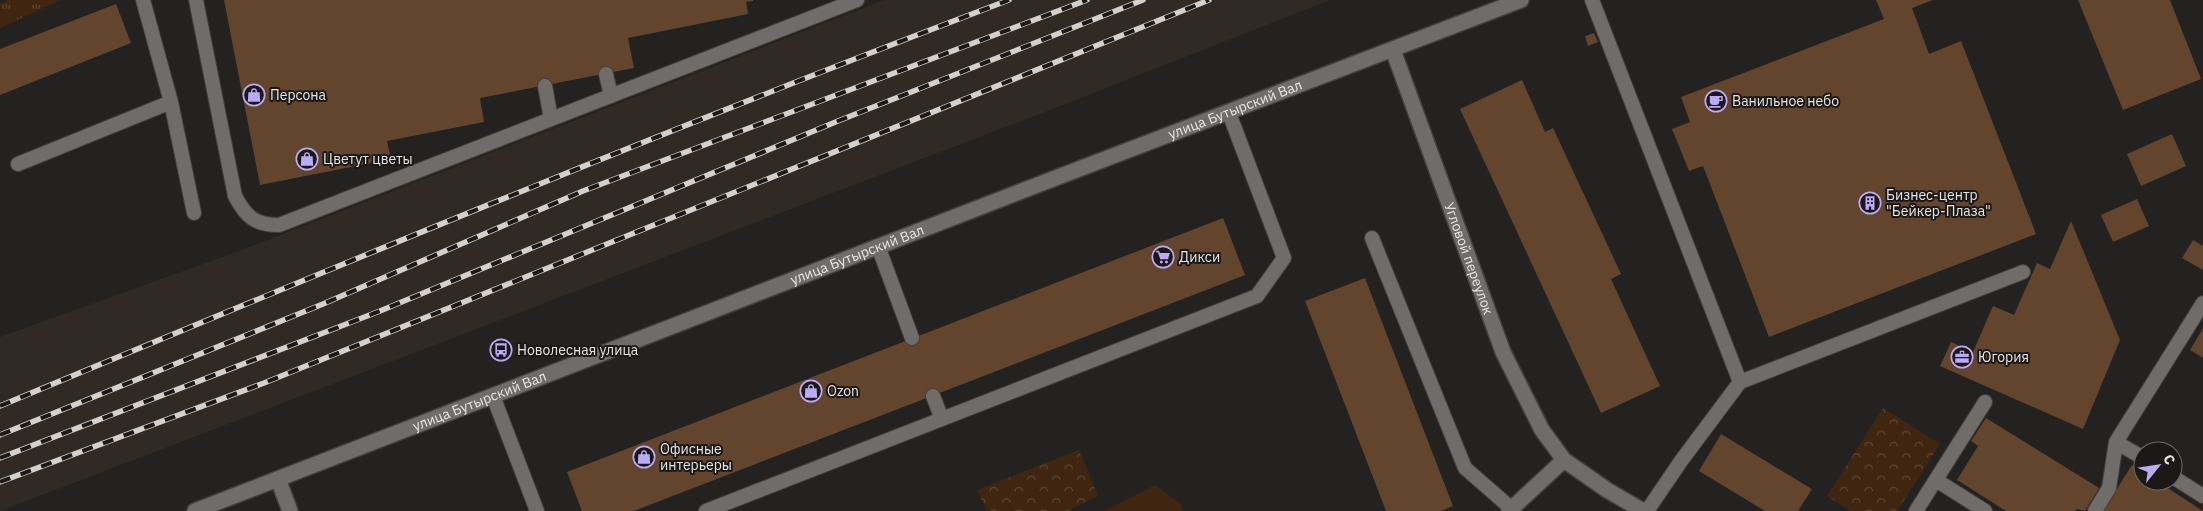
<svg xmlns="http://www.w3.org/2000/svg" width="2203" height="511" font-family="'IBM Plex Sans',sans-serif">
  <style>
    .built { fill: #312924 }
    .grass { fill: url(#grass-tufts) }
    .park { fill: url(#park-crowns) }
    .pitch { fill: #402610 }
    .building { fill: #63442d }
    .lines { fill: none; stroke-linecap: round; stroke-linejoin: round }
    .service-casing { stroke: #42403f; stroke-width: 16 }
    .minor-casing { stroke: #42403f; stroke-width: 18 }
    .tertiary-casing { stroke: #42403f; stroke-width: 18 }
    .service { stroke: #6f6c6a; stroke-width: 14 }
    .minor { stroke: #6f6c6a; stroke-width: 15 }
    .tertiary { stroke: #6f6c6a; stroke-width: 15 }
    .rail-casing { stroke: #d2d1d0; stroke-width: 5.5 }
    .rail { stroke: #1b1817; stroke-width: 4; stroke-dasharray: 11; stroke-linecap: butt }
    .labels { text-anchor: middle; stroke-width: 4; stroke-linejoin: round; paint-order: stroke }
    .poi-label { font-size: 14px; fill: #e8e7e6; stroke: #1b1817; text-anchor: start }
    .street-label { font-size: 14px; fill: #e8e7e6; stroke: #1b1817 }
  </style>
  <defs>
    <pattern id="grass-tufts" width="24" height="20" patternUnits="userSpaceOnUse" patternTransform="scale(1.25)"><rect width="24" height="20" fill="#402610"/><path d="M3 7l-1-3M5 7V3M7 7l1-3M15 17l-1-3M17 17v-4M19 17l1-3" fill="none" stroke="#5c4633"/></pattern>
    <pattern id="park-crowns" width="20" height="18" patternUnits="userSpaceOnUse" patternTransform="scale(1.25)"><rect width="20" height="18" fill="#402610"/><path d="M2 6a3 3 0 1 1 6 0M12 15a3 3 0 1 1 6 0" fill="none" stroke="#5c4633"/></pattern>
  </defs>
  <rect width="100%" height="100%" fill="#242220"/>
  <path class="built" d="M884 0H1330L1050 110 0 511V337L239 251Z"/>
  <path class="grass" d="M8 0H61L0 28V4Z"/>
  <path class="park" d="M1883 408 1940 444 1897 511H1851L1827 496Z
    M1079 450 1098 496 1068 511H987L977 490Z"/>
  <path class="pitch" d="M1155 485 1180 503 1183 511H1104Z"/>
  <path class="building" d="M224 0H753V1L746 2 748 14 628 38 634 68 480 98 484 122 387 141 391 159 260 185Z
    M1876 0H1933L1912 8 1929 54 1961 41 2036 234 1769 337 1703 166 1689 171 1672 129 1690 122 1681 97 1884 19Z
    M2078 0H2170L2201 79 2123 110Z
    M116 4 131 43 0 95V49Z
    M1594 33 1598 42 1588 46 1585 36Z
    M1522 80 1545 132 1553 128 1621 274 1611 279 1660 386 1601 413 1460 109Z
    M2172 134 2186 166 2141 186 2127 154Z
    M2137 199 2149 226 2113 242 2101 215Z
    M1223 218 1245 275 634 511H582L567 472Z
    M2071 221 2120 340 2083 429 1940 366 1951 342 1973 352 1993 306 2014 315 2037 263 2050 269Z
    M2193 240 2203 246V270L2182 258Z
    M1365 278 1453 506 1441 511H1386L1305 301Z
    M2203 328V358L2190 350Z
    M1986 418 2099 488 2085 511 2077 509 2075 511H2006L1957 480 1978 446 1971 441Z
    M1721 434 1812 489 1798 511H1765L1699 471Z
    M2132 465 2143 473V481H2157L2203 511H2103Z"/>
  <g class="lines">
    <g class="service-casing">
      <path id="service" d="M143 0 171 102 194 213
        M196 0 235 196C246 217 255 225 279 225L857 0
        M1592 0 1740 382 2023 272
        M606 74 611 96
        M545 86 551 119
        M18 164 171 102
        M1372 238 1465 468 1512 509
        M878 246 912 338
        M493 396 537 511
        M933 396 942 419
        M2116 442 2143 458
        M2173 477 2203 496
        M1936 480 1985 511
        M706 511 1257 296 1284 258 1229 113
        M1647 511 1681 461 1740 382
        M1916 511 1985 402
        M2095 511 2109 488 2116 442 2203 303"/>
    </g>
    <g class="minor-casing">
      <g id="minor">
        <path id="s1" d="M1393 50 1503 352 1542 430 1564 460 1607 490 1643 511"/>
        <path d="M278 479 290 511"/>
        <path d="M1509 511 1564 460"/>
      </g>
    </g>
    <g class="tertiary-casing">
      <g id="tertiary">
        <path id="s2" d="M195 511 1058 177 1521 0"/>
      </g>
    </g>
    <use href="#service" class="service"/>
    <use href="#minor" class="minor"/>
    <use href="#tertiary" class="tertiary"/>
    <g class="rail-casing">
      <path id="rail" d="M0 406C335 267 670 128 1009 0
        M0 435 323 304 583 191 1087 0
        M0 458 380 311 838 121 1143 0
        M0 482 264 383 1209 0"/>
    </g>
    <use href="#rail" class="rail"/>
  </g>
  <defs>
    <g id="shop-ring" transform="scale(1.125)"><circle r="9.5" fill="#1b1817" stroke="#bbaaf6" stroke-width="1.5"/><path d="M-5-2.5h2.3a2.7 3.5 0 0 1 5.4 0H5L5.5 6h-11ZM-1.5-2.5h3a1.5 2.3 0 0 0-3 0Z" fill="#bbaaf6"/></g>
    <g id="cafe-ring" transform="scale(1.125)"><circle r="9.5" fill="#1b1817" stroke="#bbaaf6" stroke-width="1.5"/><path d="M-5.5-4.5H6V0H3Q3 3.5 0 3.5H-2.5Q-5.5 3.5-5.5 0ZM3-3.2v2h1.7v-2ZM-6 4.5H4V6H-6Z" fill="#bbaaf6"/></g>
    <g id="building-ring" transform="scale(1.125)"><circle r="9.5" fill="#1b1817" stroke="#bbaaf6" stroke-width="1.5"/><path d="M-4-6H4V6H1V3H-1V6H-4ZM-2.5-4.3h1.7v1.8h-1.7ZM.8-4.3h1.7v1.8H.8ZM-2.5-1h1.7V.8h-1.7ZM.8-1h1.7V.8H.8Z" fill="#bbaaf6"/></g>
    <g id="supermarket-ring" transform="scale(1.125)"><circle r="9.5" fill="#1b1817" stroke="#bbaaf6" stroke-width="1.5"/><path d="M-6-5.5h2.5l.6 2H6L4.5 2H-2.5L-4.4-4H-6ZM-1.5 3.2a1.3 1.3 0 1 0 .1 0ZM3 3.2a1.3 1.3 0 1 0 .1 0Z" fill="#bbaaf6"/></g>
    <g id="bus-ring" transform="scale(1.125)"><circle r="9.5" fill="#1b1817" stroke="#bbaaf6" stroke-width="1.5"/><path d="M-5-6H5V4H4V6H2V4H-2V6H-4V4H-5ZM-3.5-4V0h7V-4ZM-3.5 1.2v1.5H-2V1.2ZM2 1.2v1.5H3.5V1.2Z" fill="#bbaaf6"/></g>
    <g id="office-ring" transform="scale(1.125)"><circle r="9.5" fill="#1b1817" stroke="#bbaaf6" stroke-width="1.5"/><path d="M-6-3h4V-5.5h4V-3h4V5H-6ZM-1-4.5V-3h2v-1.5ZM-6 0V1H6V0Z" fill="#bbaaf6"/></g>
  </defs>
  <g fill-rule="evenodd">
    <use href="#shop-ring" x="254" y="95"/>
    <use href="#cafe-ring" x="1716" y="101"/>
    <use href="#shop-ring" x="307" y="159"/>
    <use href="#building-ring" x="1870" y="203"/>
    <use href="#supermarket-ring" x="1163" y="257"/>
    <use href="#bus-ring" x="501" y="350"/>
    <use href="#office-ring" x="1962" y="357"/>
    <use href="#shop-ring" x="811" y="391"/>
    <use href="#shop-ring" x="644" y="457"/>
  </g>
  <g class="labels">
    <g class="poi-label">
      <text x="270" y="100">Персона</text>
      <text x="1732" y="106">Ванильное небо</text>
      <text x="323" y="164">Цветут цветы</text>
      <text x="1886" y="200">Бизнес-центр<tspan x="1886" dy="16">"Бейкер-Плаза"</tspan></text>
      <text x="1179" y="262">Дикси</text>
      <text x="517" y="355">Новолесная улица</text>
      <text x="1978" y="362">Югория</text>
      <text x="827" y="396">Ozon</text>
      <text x="660" y="454">Офисные<tspan x="660" dy="16">интерьеры</tspan></text>
    </g>
    <g class="street-label">
      <text dy="5" stroke="none"><textPath href="#s2" startOffset="1115">улица Бутырский Вал</textPath></text>
      <text dy="5" stroke="none"><textPath href="#s2" startOffset="710">улица Бутырский Вал</textPath></text>
      <text dy="5" stroke="none"><textPath href="#s1" startOffset="222">Угловой переулок</textPath></text>
      <text dy="5" stroke="none"><textPath href="#s2" startOffset="305">улица Бутырский Вал</textPath></text>
    </g>
  </g>
  <g transform="translate(2158 466) rotate(60)"><circle r="24" fill="#1b1817" stroke="#6d6b6a"/>
  <path d="M0-4L9 19L0 12L-9 19Z" fill="#bbaaf6"/>
  <text y="-8" font-size="14" font-weight="bold" text-anchor="middle" fill="#e8e7e6">С</text>
  </g>
</svg>
